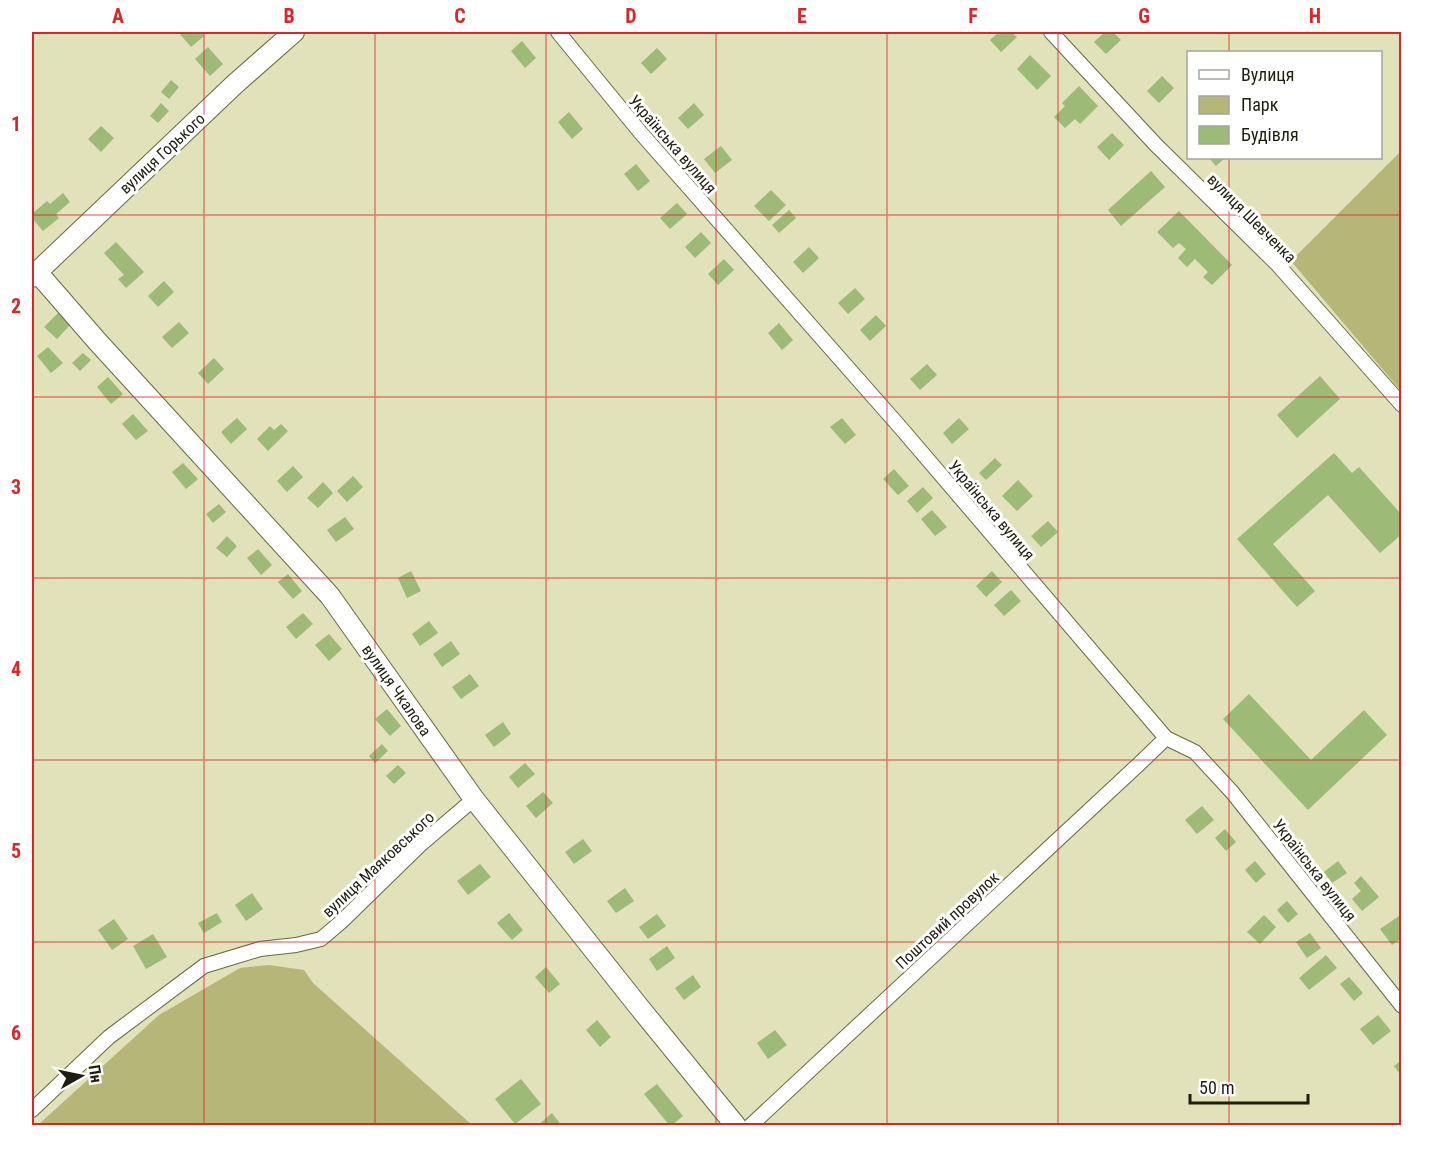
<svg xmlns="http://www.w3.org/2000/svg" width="1433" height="1157" font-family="'Roboto Condensed',sans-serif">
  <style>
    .green { fill: #b6b678 }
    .building { fill: #9dba77 }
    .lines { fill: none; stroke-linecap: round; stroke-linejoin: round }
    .street-casing { stroke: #686845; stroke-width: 16 }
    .secondary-casing { stroke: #686845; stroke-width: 22 }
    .street { stroke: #fff; stroke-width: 14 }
    .secondary { stroke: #fff; stroke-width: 20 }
    .grid { fill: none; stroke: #d62828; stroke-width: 1.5; stroke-opacity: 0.55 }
    .labels { text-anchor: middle; stroke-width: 6; stroke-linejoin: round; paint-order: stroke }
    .street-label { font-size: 16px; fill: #1e1e0f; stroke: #fff }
    .neatline { fill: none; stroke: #d62828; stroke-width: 2 }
    .grid-label { font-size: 20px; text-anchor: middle; font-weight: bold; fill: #d62828 }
  </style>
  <rect width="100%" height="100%" fill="#e1e1ba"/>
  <path class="green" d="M1401 151V391L1291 261Z
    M269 965 304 970 313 983 472 1125H38L159 1015 240 968Z"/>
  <path class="building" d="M181 32H201L204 36 191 47 179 33Z
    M999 32H1011L1017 37 1001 52 990 40Z
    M1105 32H1113L1121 40 1106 54 1094 42Z
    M522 41 536 58 525 68 511 51Z
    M208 47 223 64 210 76 195 59Z
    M657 48 667 59 651 74 641 63Z
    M1030 55 1051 76 1037 90 1017 69Z
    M1162 76 1174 88 1159 103 1147 91Z
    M171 80 179 87 169 99 161 92Z
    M1079 86 1098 106 1080 124 1075 119 1065 128 1054 117 1065 106 1062 103Z
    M161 103 169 111 158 123 150 116Z
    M694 103 704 115 688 129 678 118Z
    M569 112 583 129 572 139 558 122Z
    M101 126 114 138 101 152 88 139Z
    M1112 133 1124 145 1109 160 1097 147Z
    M721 146 732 160 715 173 704 159Z
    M1209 158H1225L1216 166Z
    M636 164 650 181 638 191 624 174Z
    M1151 171 1165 187 1121 226 1108 210Z
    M771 190 786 205 769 221 754 206Z
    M63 193 70 202 56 214 59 218 43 231 32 218V214L47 201 50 204Z
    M677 203 687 214 670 229 660 218Z
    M789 210 796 218 779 233 772 225Z
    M1179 211 1232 265 1212 285 1203 277 1208 272 1195 259 1187 267 1178 258 1186 249 1179 243 1173 248 1157 232Z
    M701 232 711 243 695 258 685 247Z
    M116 242 144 272 126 288 118 279 124 275 104 253Z
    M809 247 819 258 803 273 793 262Z
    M724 259 734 270 718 285 708 274Z
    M164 281 174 292 158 307 148 296Z
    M855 288 865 299 848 314 838 303Z
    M59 312 71 324 57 339 44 327Z
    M876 315 886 326 870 341 860 330Z
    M179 322 189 333 172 348 162 337Z
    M779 323 793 340 782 350 768 333Z
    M48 347 63 363 51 373 37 356Z
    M83 353 91 360 80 371 72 363Z
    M214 358 224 369 208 384 198 373Z
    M927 364 937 375 920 390 910 379Z
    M1320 376 1340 399 1297 438 1277 415Z
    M108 377 123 394 111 404 97 387Z
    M133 414 148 431 136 440 122 424Z
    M237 418 247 429 231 444 221 432Z
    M842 418 856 435 845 444 830 427Z
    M959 418 969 429 952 444 943 433Z
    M281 424 288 431 268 451 257 439 270 426 274 430Z
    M1334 453 1352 473 1359 467 1402 515V534L1380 553 1328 495 1273 544 1315 591 1297 607 1237 539Z
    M995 458 1002 465 986 480 979 473Z
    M183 463 198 479 186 489 172 472Z
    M293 466 303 477 287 492 277 481Z
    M894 469 909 486 898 495 883 479Z
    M353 476 363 487 347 502 337 491Z
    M1018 480 1033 496 1017 511 1002 496Z
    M323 482 333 493 318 508 307 498Z
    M923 487 933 498 917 513 907 501Z
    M219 504 226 512 213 523 206 514Z
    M932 510 947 527 935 536 921 519Z
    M345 517 354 529 336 542 327 530Z
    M1048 521 1058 532 1041 547 1031 536Z
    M227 536 237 546 227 557 216 548Z
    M258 549 272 565 261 575 247 558Z
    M411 571 421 591 407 598 398 578Z
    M992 571 1002 582 986 597 976 586Z
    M288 574 302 591 293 599 278 582Z
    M1011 590 1021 601 1004 616 994 605Z
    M303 613 313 624 296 639 286 627Z
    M429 621 438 633 420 646 412 634Z
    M329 634 342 649 329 661 315 645Z
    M451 641 460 654 442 667 433 654Z
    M470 674 479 686 461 699 452 687Z
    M1249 694 1311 760 1364 710 1387 735 1308 810 1223 719Z
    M387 709 401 726 390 736 375 719Z
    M503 722 511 734 494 747 485 735Z
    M382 744 388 751 375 763 369 756Z
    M525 763 535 774 518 788 509 777Z
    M398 765 406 773 394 784 386 776Z
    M543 792 553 803 536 818 526 806Z
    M1202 806 1214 820 1197 834 1185 820Z
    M1225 829 1236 842 1226 851 1215 838Z
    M583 839 592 851 574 864 565 852Z
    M1255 861 1266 874 1256 883 1245 870Z
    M1338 861 1347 873 1332 883 1324 872Z
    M480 864 491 877 468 895 457 881Z
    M1361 876 1379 897 1362 911 1352 899 1361 891 1354 883Z
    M625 888 634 901 616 913 607 901Z
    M252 893 263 909 246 921 235 905Z
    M1287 901 1298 914 1288 923 1277 910Z
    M217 913 222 922 204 933 198 923Z
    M509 913 523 930 512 940 497 923Z
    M657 914 666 926 648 939 639 927Z
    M1264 915 1276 927 1260 944 1247 932Z
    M1399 916 1402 919V938L1392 945 1380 929Z
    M114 919 128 939 112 950 98 930Z
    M1310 933 1321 948 1307 958 1296 942Z
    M153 934 167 957 146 969 133 946Z
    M667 946 675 958 657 971 649 959Z
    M1326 955 1337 968 1309 990 1299 978Z
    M546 967 560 984 549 993 535 977Z
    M693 975 701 987 684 1000 675 988Z
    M1349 977 1363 993 1354 1001 1340 984Z
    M1378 1015 1391 1031 1373 1045 1360 1029Z
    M597 1020 611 1037 600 1047 586 1030Z
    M775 1030 787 1045 768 1059 757 1043Z
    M1402 1060V1077L1394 1066Z
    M521 1079 541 1104 515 1124 495 1099Z
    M657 1084 683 1116 671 1126H670L644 1094Z
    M552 1113 562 1126H537Z"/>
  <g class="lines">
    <g class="street-casing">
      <path id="street" d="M558 32 640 132 900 427 1166 738 1195 752 1232 792 1402 1006
        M1051 32 1156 145 1278 265 1402 405
        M32 1110 109 1037 204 966 260 949 296 945 321 939 341 922 420 845 474 799
        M750 1126 1138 765 1166 738"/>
    </g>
    <g class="secondary-casing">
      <path id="secondary" d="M37 272 97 341 330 596 474 799 639 1007 736 1126
        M32 277 235 84 294 32"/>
    </g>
    <use href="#street" class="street"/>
    <use href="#secondary" class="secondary"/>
  </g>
  <path class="grid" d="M204 32V1126M375 32V1126M546 32V1126M716 32V1126M887 32V1126M1058 32V1126M1229 32V52M1229 158V1126M32 215H1402M32 397H1402M32 578H1402M32 760H1402M32 942H1402"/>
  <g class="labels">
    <g class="street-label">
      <text transform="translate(673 144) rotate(49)" y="6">Українська вулиця</text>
      <text transform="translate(162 153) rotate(-43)" y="6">вулиця Горького</text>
      <text transform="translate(1252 218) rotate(45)" y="6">вулиця Шевченка</text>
      <text transform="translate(992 510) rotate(50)" y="6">Українська вулиця</text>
      <text transform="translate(397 690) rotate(55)" y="6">вулиця Чкалова</text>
      <text transform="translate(378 864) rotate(-43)" y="6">вулиця Маяковського</text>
      <text transform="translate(1315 870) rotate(52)" y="6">Українська вулиця</text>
      <text transform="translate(947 920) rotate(-43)" y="6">Поштовий провулок</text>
    </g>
  </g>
  <rect width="1433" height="1157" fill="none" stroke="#ffffff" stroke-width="66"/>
  <rect x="1187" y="51" width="195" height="108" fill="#ffffff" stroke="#a5a59f" stroke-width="1.5"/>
  <rect x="1199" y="70" width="30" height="9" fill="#ffffff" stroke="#a5a59f" stroke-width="1.5"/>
  <text x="1241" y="81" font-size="18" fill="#1e1e0f">Вулиця</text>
  <rect x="1199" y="96" width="30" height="18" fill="#b6b678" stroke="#a5a59f" stroke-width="1.5"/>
  <text x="1241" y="111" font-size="18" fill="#1e1e0f">Парк</text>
  <rect x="1199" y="126" width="30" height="18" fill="#9dba77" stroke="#a5a59f" stroke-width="1.5"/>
  <text x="1241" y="141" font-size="18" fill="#1e1e0f">Будівля</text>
  <g transform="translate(81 1076) rotate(81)" stroke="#ffffff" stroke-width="4.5" paint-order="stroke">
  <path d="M0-4.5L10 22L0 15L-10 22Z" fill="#1e1e0f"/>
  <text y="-9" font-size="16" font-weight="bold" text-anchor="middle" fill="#1e1e0f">Пн</text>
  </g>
  <path d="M1190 1094v9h118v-9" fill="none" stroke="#1e1e0f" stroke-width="3"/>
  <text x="1199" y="1094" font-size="18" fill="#1e1e0f" stroke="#ffffff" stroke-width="4.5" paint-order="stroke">50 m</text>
  <rect x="33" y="33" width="1367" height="1091" class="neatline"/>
  <g class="grid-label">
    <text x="118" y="23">A</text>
    <text x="289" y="23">B</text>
    <text x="460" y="23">C</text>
    <text x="631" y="23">D</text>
    <text x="802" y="23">E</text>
    <text x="973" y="23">F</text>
    <text x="1144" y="23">G</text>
    <text x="1315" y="23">H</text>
    <text x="16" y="131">1</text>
    <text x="16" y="313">2</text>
    <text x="16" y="494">3</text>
    <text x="16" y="676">4</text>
    <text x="16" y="858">5</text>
    <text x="16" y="1040">6</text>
  </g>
</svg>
